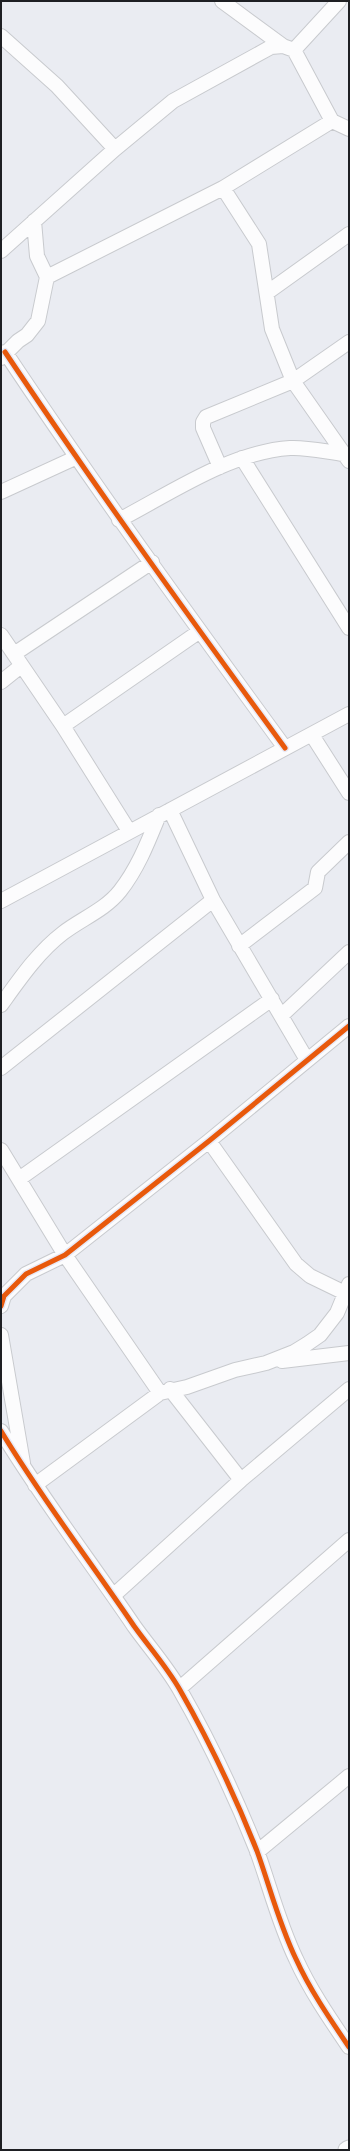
<svg xmlns="http://www.w3.org/2000/svg" width="350" height="2151" font-family="Lato,sans-serif">
  <style>
    .lines { fill: none; stroke-linecap: round; stroke-linejoin: round }
    .minor-casing { stroke: #c8cace; stroke-width: 16 }
    .tertiary-casing { stroke: #c8cace; stroke-width: 19 }
    .minor { stroke: #fcfcfd; stroke-width: 14 }
    .tertiary { stroke: #fcfcfd; stroke-width: 17 }
    .cycleway-casing { stroke: #e7e9f6; stroke-width: 8 }
    .cycleway { stroke: #e8590c; stroke-width: 5 }
  </style>
  <rect width="100%" height="100%" fill="#eaecf2"/>
  <g class="lines">
    <g class="minor-casing">
      <path id="minor" d="M222 1 283 46
        M1 36 57 86 115 149
        M294 50 332 121 349 129
        M223 188 259 244 272 329 293 381 349 461
        M1 251 115 149 173 101 271 47 283 46 294 50 339 1
        M47 277 223 188 332 121
        M268 292 349 234
        M5 352C95 487 190 618 285 748
        M1 358 18 341 27 335 38 321 47 277 37 256 34 221
        M242 458 349 628
        M220 467 203 428V422L206 417 293 381 349 342
        M1 492 75 458
        M119 520C171 493 230 452 290 448 307 447 327 452 344 454
        M1 635 63 726 129 831
        M14 654 152 562
        M1 682 21 666
        M63 726 200 631
        M312 735 349 793
        M170 810 213 900 307 1060
        M1 901 349 714
        M239 946 315 888 318 872 349 842
        M1 1005C19 980 38 952 63 933 81 919 105 910 120 891 138 868 148 842 159 815
        M282 1015 349 952
        M1 1068 213 900
        M209 1141 296 1264 310 1276 345 1293
        M1 1150 65 1255 160 1393
        M19 1179 272 999
        M1 1306 4 1296 26 1274 65 1255 209 1141 349 1026
        M1 1335 23 1463
        M282 1361 349 1353
        M170 1389 241 1480
        M1 1431C42 1499 90 1561 134 1626 149 1647 167 1667 180 1690 208 1739 236 1798 257 1851 270 1887 279 1924 296 1959 310 1990 330 2019 349 2047
        M35 1485 160 1393 187 1387 235 1370 266 1363 294 1352 307 1344 320 1335 337 1313 349 1284
        M114 1595 241 1480 349 1389
        M180 1688 349 1540
        M257 1852 349 1776"/>
    </g>
    <g class="tertiary-casing">
      <path id="tertiary" d="M347 2150 349 2149"/>
    </g>
    <use href="#minor" class="minor"/>
    <use href="#tertiary" class="tertiary"/>
    <g class="cycleway-casing">
      <path id="cycleway" d="M5 352C95 487 190 618 285 748
        M1 1306 4 1296 26 1274 65 1255 209 1141 349 1026
        M1 1431C42 1499 90 1561 134 1626 149 1647 167 1667 180 1690 208 1739 236 1798 257 1851 270 1887 279 1924 296 1959 310 1990 330 2019 349 2047"/>
    </g>
    <use href="#cycleway" class="cycleway"/>
  </g>
  <rect width="350" height="2151" fill="none" stroke="#1e1f23" stroke-width="4"/>
</svg>
